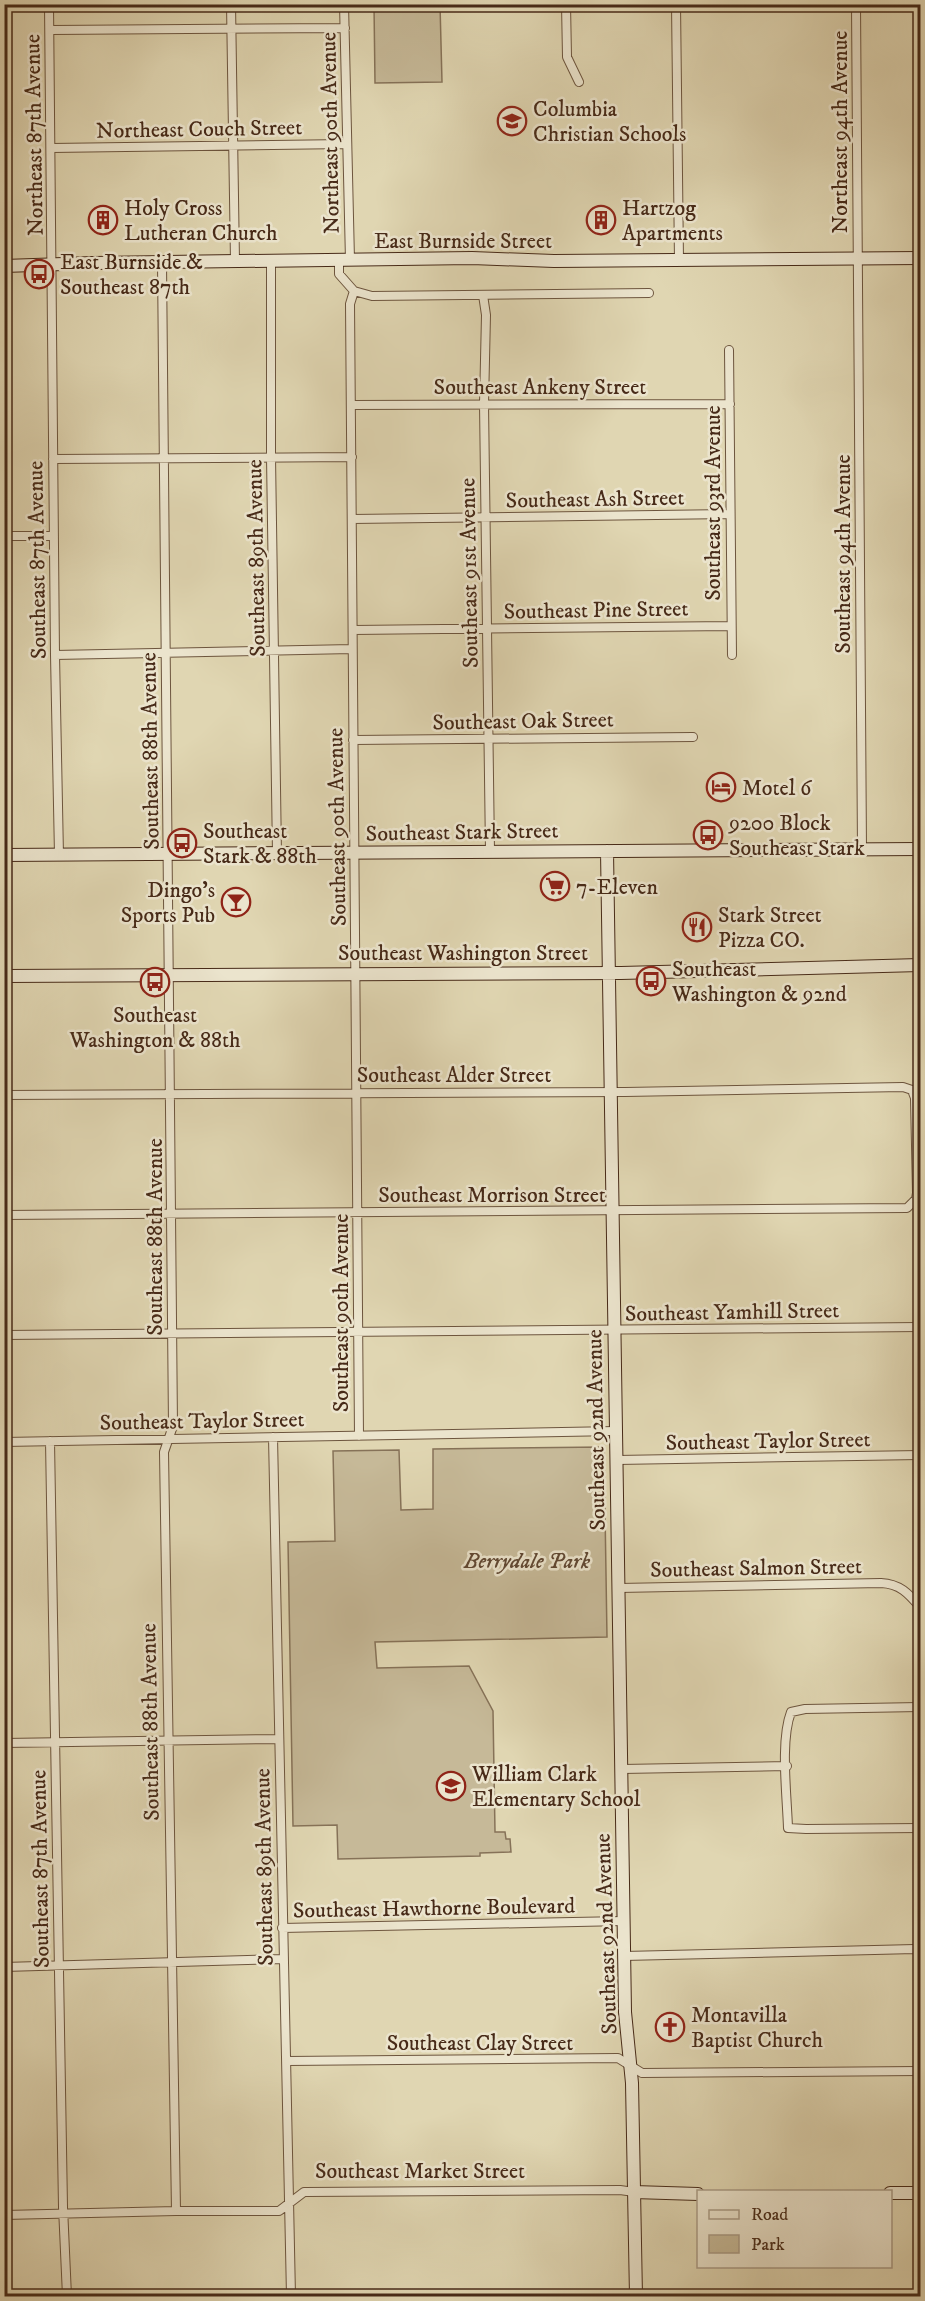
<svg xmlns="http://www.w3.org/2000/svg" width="925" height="2301" font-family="'IM FELL DW Pica',serif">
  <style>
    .green { fill: #c6b998; stroke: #867258; stroke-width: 1.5 }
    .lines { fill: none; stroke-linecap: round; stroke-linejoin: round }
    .street-casing { stroke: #6d553e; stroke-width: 10 }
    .secondary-casing { stroke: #472a18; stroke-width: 14 }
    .street { stroke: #ebe4cd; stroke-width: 8 }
    .secondary { stroke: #ebe4cd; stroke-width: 12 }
    .labels { text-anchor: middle; stroke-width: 5; stroke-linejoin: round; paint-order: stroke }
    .poi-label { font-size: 22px; fill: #472a18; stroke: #ebe4cd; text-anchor: start }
    .street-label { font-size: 22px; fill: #472a18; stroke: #ebe4cd }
    .park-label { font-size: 22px; font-style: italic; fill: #604732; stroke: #ebe4cd }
  </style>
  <rect width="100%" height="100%" fill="#e0d6b2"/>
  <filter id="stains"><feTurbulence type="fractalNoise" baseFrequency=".00333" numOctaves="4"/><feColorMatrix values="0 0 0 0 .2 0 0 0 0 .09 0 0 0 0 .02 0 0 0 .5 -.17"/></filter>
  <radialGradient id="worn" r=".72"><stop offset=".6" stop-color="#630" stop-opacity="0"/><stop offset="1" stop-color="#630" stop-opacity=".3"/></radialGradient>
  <path class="green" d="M374 5H440L442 82 375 83Z
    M604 1447 607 1637 375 1642 377 1668 469 1666 493 1711 495 1832H505L506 1839H510L511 1852 480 1853V1856L338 1859 337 1825 293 1826 288 1542 335 1541 333 1451 399 1450 401 1510 433 1509V1449Z"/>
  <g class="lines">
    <g class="street-casing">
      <path id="street" d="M49 4 55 655 59 855
        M231 4 235 261
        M344 4 350 260
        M566 4 567 57 579 82
        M676 4 679 260
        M856 4 862 849
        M50 30 345 28
        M51 148 346 144
        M271 261V457L277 854
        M339 261V274L354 291
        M162 262 173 1426 164 1452 176 2211
        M354 291 350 304 359 1436
        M354 291 372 296 649 293
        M483 295 486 315 484 404 490 852
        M729 350 732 655
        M351 405 730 404
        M53 459 352 457
        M352 519 730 514
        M4 536H54
        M353 630 731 626
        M55 655 352 649
        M353 740 693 737
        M4 1095 625 1092 903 1087 912 1090 915 1098 917 1193 916 1199 907 1208 4 1215
        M4 1335 920 1327
        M273 1437 291 2296
        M50 1441 63 2207 67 2296
        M4 1442 616 1431
        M617 1460 920 1455
        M619 1588 881 1583C900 1584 908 1593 920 1607
        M920 1707 805 1709 791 1712C780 1741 787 1795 788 1828L806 1829 920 1828
        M4 1743 278 1739
        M622 1769 787 1766
        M282 1928 624 1921
        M624 1956 915 1949 920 1952
        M4 1967 283 1959
        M287 2061 618 2058 642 2073 920 2071
        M4 2215 176 2211H279L304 2192 620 2190 634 2192"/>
    </g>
    <g class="secondary-casing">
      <path id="secondary" d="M4 266 93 263 472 258 554 261 920 258
        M607 851 625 2012 632 2083 636 2296
        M4 855 920 849
        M4 976 621 973 920 965
        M634 2192 698 2194
        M890 2193H920"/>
    </g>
    <use href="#street" class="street"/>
    <use href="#secondary" class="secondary"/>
  </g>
  <defs>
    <g id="school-ring" transform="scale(1.5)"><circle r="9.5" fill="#ebe4cd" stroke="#8f2418" stroke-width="1.5"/><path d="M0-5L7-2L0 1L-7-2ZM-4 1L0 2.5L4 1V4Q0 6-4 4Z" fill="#8f2418"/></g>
    <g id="building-ring" transform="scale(1.5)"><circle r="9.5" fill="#ebe4cd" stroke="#8f2418" stroke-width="1.5"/><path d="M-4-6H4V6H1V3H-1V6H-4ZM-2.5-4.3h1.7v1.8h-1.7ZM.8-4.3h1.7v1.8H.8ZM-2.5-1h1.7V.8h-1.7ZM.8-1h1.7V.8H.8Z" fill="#8f2418"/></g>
    <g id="bus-ring" transform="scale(1.5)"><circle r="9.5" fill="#ebe4cd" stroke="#8f2418" stroke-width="1.5"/><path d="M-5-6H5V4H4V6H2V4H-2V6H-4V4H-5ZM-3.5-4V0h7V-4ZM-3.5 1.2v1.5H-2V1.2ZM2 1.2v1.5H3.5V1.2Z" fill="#8f2418"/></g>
    <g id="hotel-ring" transform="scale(1.5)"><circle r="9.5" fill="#ebe4cd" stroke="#8f2418" stroke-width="1.5"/><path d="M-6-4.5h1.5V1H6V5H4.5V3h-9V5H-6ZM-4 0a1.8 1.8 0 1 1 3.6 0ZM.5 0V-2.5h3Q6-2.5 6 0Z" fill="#8f2418"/></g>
    <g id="supermarket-ring" transform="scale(1.5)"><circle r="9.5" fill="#ebe4cd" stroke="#8f2418" stroke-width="1.5"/><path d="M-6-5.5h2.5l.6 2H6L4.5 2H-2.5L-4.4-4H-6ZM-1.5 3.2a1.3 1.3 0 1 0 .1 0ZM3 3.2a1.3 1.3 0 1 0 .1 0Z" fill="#8f2418"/></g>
    <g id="bar-ring" transform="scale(1.5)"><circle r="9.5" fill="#ebe4cd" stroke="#8f2418" stroke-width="1.5"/><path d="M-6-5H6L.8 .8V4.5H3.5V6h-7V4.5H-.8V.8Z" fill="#8f2418"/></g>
    <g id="restaurant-ring" transform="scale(1.5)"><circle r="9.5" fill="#ebe4cd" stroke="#8f2418" stroke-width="1.5"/><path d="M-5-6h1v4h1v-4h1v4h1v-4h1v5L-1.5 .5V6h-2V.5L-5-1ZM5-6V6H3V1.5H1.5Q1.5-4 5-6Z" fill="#8f2418"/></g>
    <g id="church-ring" transform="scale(1.5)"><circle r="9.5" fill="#ebe4cd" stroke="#8f2418" stroke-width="1.5"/><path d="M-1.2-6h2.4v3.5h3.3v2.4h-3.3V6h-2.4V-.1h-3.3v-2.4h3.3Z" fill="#8f2418"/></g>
  </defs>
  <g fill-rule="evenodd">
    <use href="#school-ring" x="512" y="121"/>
    <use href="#building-ring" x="103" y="220"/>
    <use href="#building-ring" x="601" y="220"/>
    <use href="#bus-ring" x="39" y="274"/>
    <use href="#hotel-ring" x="721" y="787"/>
    <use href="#bus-ring" x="708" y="835"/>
    <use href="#bus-ring" x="182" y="843"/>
    <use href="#supermarket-ring" x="555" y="886"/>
    <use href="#bar-ring" x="236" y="902"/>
    <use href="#restaurant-ring" x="697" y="927"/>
    <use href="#bus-ring" x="651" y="981"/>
    <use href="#bus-ring" x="155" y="982"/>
    <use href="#school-ring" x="451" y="1786"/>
    <use href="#church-ring" x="670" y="2027"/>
  </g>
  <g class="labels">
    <g class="poi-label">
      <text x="533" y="116">Columbia<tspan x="533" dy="25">Christian Schools</tspan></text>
      <text x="124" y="215">Holy Cross<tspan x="124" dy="25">Lutheran Church</tspan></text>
      <text x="622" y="215">Hartzog<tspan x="622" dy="25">Apartments</tspan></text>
      <text x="60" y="269">East Burnside &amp;<tspan x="60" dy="25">Southeast 87th</tspan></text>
      <text x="742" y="795">Motel 6</text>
      <text x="729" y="830">9200 Block<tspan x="729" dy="25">Southeast Stark</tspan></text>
      <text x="203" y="838">Southeast<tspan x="203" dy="25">Stark &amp; 88th</tspan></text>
      <text x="576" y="894">7-Eleven</text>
      <text x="215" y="897" text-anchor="end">Dingo's<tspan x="215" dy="25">Sports Pub</tspan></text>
      <text x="718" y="922">Stark Street<tspan x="718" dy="25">Pizza CO.</tspan></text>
      <text x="672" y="976">Southeast<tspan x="672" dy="25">Washington &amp; 92nd</tspan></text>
      <text x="155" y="1022" text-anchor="middle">Southeast<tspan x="155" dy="25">Washington &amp; 88th</tspan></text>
      <text x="472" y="1781">William Clark<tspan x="472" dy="25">Elementary School</tspan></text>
      <text x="691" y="2022">Montavilla<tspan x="691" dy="25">Baptist Church</tspan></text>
    </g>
    <g class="street-label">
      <text transform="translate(199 128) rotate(-1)" y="8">Northeast Couch Street</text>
      <text transform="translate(839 132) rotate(-90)" y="8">Northeast 94th Avenue</text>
      <text transform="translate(329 133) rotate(-91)" y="8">Northeast 90th Avenue</text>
      <text transform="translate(33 135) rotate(-91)" y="8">Northeast 87th Avenue</text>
      <text x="463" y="248">East Burnside Street</text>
      <text x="540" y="394">Southeast Ankeny Street</text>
      <text transform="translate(595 498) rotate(-1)" y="8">Southeast Ash Street</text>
      <text transform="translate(712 503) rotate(-90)" y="8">Southeast 93rd Avenue</text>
      <text transform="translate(842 554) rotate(-90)" y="8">Southeast 94th Avenue</text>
      <text transform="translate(255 558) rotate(-91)" y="8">Southeast 89th Avenue</text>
      <text transform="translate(36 560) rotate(-91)" y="8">Southeast 87th Avenue</text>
      <text transform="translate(468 573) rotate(-91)" y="8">Southeast 91st Avenue</text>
      <text transform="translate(596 609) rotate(-1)" y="8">Southeast Pine Street</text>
      <text transform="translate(523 720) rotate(-1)" y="8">Southeast Oak Street</text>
      <text transform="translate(149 751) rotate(-91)" y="8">Southeast 88th Avenue</text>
      <text transform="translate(336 827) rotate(-91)" y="8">Southeast 90th Avenue</text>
      <text transform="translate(462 831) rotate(-1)" y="8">Southeast Stark Street</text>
      <text x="463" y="960">Southeast Washington Street</text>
      <text x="454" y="1082">Southeast Alder Street</text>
      <text x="492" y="1202">Southeast Morrison Street</text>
      <text transform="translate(154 1237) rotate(-90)" y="8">Southeast 88th Avenue</text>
      <text transform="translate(732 1311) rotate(-1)" y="8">Southeast Yamhill Street</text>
      <text transform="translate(340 1313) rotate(-90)" y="8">Southeast 90th Avenue</text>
      <text transform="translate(202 1420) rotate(-1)" y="8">Southeast Taylor Street</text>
      <text transform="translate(595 1430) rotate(-91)" y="8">Southeast 92nd Avenue</text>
      <text transform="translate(768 1440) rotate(-1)" y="8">Southeast Taylor Street</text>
      <text transform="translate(756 1567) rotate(-1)" y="8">Southeast Salmon Street</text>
      <text transform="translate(149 1722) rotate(-91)" y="8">Southeast 88th Avenue</text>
      <text transform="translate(263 1867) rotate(-91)" y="8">Southeast 89th Avenue</text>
      <text transform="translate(39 1869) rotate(-91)" y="8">Southeast 87th Avenue</text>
      <text transform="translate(434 1907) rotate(-1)" y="8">Southeast Hawthorne Boulevard</text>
      <text transform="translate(605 1934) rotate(-92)" y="8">Southeast 92nd Avenue</text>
      <text x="480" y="2050">Southeast Clay Street</text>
      <text x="420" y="2178">Southeast Market Street</text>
    </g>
    <g class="park-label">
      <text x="527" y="1568">Berrydale Park</text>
    </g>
  </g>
  <rect width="925" height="2301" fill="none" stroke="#e0d6b2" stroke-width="24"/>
  <rect x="6" y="6" width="913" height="2289" fill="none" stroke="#472a18" stroke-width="3"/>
  <rect x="12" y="12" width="901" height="2277" fill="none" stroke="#472a18" stroke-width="1.5"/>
  <rect x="697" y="2190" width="195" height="78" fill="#ebe4cd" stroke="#a99a85" stroke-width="1.5"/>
  <rect x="709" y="2210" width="30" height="9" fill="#ebe4cd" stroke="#a99a85" stroke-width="1.5"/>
  <text x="751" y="2220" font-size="18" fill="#472a18">Road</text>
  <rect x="709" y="2235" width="30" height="18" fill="#c6b998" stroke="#a99a85" stroke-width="1.5"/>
  <text x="751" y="2250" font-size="18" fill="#472a18">Park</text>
  <rect width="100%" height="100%" filter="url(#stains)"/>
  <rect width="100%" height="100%" fill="url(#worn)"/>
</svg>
